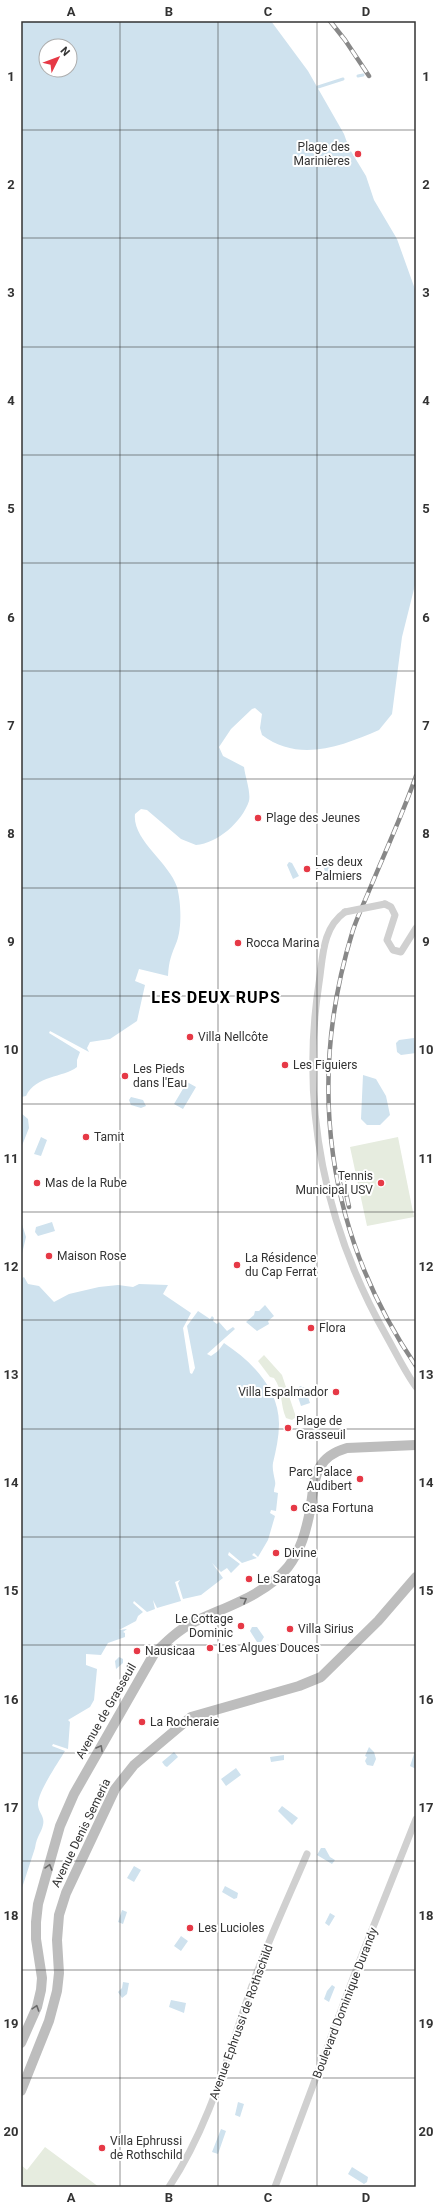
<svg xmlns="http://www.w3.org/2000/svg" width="437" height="2208" font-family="Roboto,sans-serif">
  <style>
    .green { fill: #e6ecdf }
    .water { fill: #cfe2ee; fill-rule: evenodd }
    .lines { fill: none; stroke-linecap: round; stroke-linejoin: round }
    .stream { stroke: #cfe2ee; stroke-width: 3 }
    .street { stroke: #d0d0d0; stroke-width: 7 }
    .secondary { stroke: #bdbdbd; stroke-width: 10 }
    .rail-casing { stroke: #888; stroke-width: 4.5 }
    .rail { stroke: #fff; stroke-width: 3; stroke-dasharray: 9; stroke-linecap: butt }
    .street-bridge { stroke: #d0d0d0; stroke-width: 7 }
    .oneway { stroke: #6a6a6a }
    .grid { fill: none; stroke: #333; stroke-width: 1; stroke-opacity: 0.55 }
    .poi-dot { fill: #e63946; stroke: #fff; stroke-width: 1.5 }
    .labels { text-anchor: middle; stroke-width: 4; stroke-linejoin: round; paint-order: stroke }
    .poi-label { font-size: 12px; fill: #333; stroke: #fff; text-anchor: start }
    .street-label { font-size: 12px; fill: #333; stroke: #fff }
    .district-label { font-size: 16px; font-weight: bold; letter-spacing: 1px; fill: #000; stroke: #fff }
    .neatline { fill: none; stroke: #333; stroke-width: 1.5 }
    .grid-label { font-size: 13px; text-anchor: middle; font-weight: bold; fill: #333 }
  </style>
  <rect width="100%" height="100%" fill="#fff"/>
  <path class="green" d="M398 1137 414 1217 367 1226 350 1147Z
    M264 1355 282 1375 296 1417 292 1420 286 1418C280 1405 283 1390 274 1378L270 1377 258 1361Z
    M45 2147 99 2187H21V2165L27 2170Z"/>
  <path class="water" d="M21 21H271L308 71 344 134 349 148 366 176 374 200 397 239 416 292V581L402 637 392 714 379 730C342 746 299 763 262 735L260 728 262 714 255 708 252 709 231 729 219 747 223 756 244 767C245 776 251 792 249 801 242 822 218 843 196 845L181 839 147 810 141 809 135 814C132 840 169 862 177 887 181 902 182 927 177 941 171 956 169 960 168 976L139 969 135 981 145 985 137 1021 110 1039 90 1042 87 1048 89 1052 50 1031 49 1033 80 1052 77 1060V1067C63 1078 36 1075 26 1096L21 1097ZM46 46H70V70H46Z
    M328 861 333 874 327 876 322 864Z
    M289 862 292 863 299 876 293 879 287 865Z
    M414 1038 416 1053 401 1055 397 1052 396 1043 399 1040Z
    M363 1075 376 1079 386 1096 390 1115 380 1125H367L361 1119Z
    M187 1082 196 1087 183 1109 174 1104Z
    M131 1097 143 1100 146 1106 141 1108 131 1105 129 1100Z
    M21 1113 28 1119 29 1128 21 1148Z
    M41 1137 47 1140 41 1156 34 1154Z
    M21 1221 26 1237 21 1258Z
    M52 1222 55 1231 38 1236 35 1232 36 1227Z
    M24 1277 28 1284 39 1286 54 1302 69 1294 99 1287 118 1285 133 1287 139 1284 168 1285 163 1294 191 1313 183 1328 190 1373 192 1374 195 1368 187 1326 198 1311 210 1319 212 1316 214 1318 213 1321 217 1324 219 1322 227 1331 233 1327 235 1329 207 1354 211 1356 218 1351 224 1343C251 1361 279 1388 279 1424 279 1437 276 1450 273 1463 272 1469 274 1475 275 1481 276 1486 274 1487 274 1492L278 1493 276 1511 271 1510 270 1513 275 1516 268 1540 258 1557 254 1553 252 1555 257 1558 242 1563 229 1552 228 1555 240 1564 231 1573 227 1568 221 1572 212 1563 223 1578 201 1595 183 1599 178 1583 180 1580 175 1582 181 1601 157 1608 153 1600 155 1609 147 1612 134 1601 133 1603 143 1612 138 1616 136 1621 119 1630 127 1629 123 1632 125 1633V1637L108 1643 101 1655 86 1654V1665L97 1669 94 1700 90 1707 68 1720 70 1722 68 1749 53 1744 52 1746 65 1751C58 1763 37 1793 38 1805 39 1814 45 1816 43 1825 41 1834 37 1835 35 1848L21 1891V1279Z
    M265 1305 274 1316 268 1321 269 1324 257 1331 246 1322 254 1315 255 1311H259Z
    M300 1386 305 1388 310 1403 301 1406 296 1391Z
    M252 1627H257L264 1637 261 1642H257L250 1631Z
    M119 1657 123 1659V1663L116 1669 115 1661Z
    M369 1747 374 1752 376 1759 373 1766 367 1765 365 1761 367 1757 365 1756Z
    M415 1751 416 1752V1769L410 1766Z
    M174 1752 178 1757 167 1767 165 1766 162 1762Z
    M284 1755V1760L271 1762 270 1757Z
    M236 1768 241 1775 226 1786 221 1779Z
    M282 1806 298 1818 292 1825 278 1811Z
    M321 1848H325L330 1857 335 1860 332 1864 317 1855Z
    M134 1866 141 1870 134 1882 127 1878Z
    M225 1886 238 1893 237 1898 234 1899 222 1892Z
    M122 1910 127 1912 123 1924 118 1922Z
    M330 1913 335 1916 329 1926 325 1923Z
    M181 1936 188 1941 181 1951 174 1946Z
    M123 1982 129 1983 127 1994 122 1998 118 1992 122 1988Z
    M332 1985 335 1987 329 2002 324 1999 327 1991Z
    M171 2000 186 2003 184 2013 169 2007Z
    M238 2102 244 2104 240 2117 235 2115Z
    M221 2129 226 2131 218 2154 212 2152Z
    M352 2167 368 2177 367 2182 364 2184 348 2174Z"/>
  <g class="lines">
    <path class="stream" d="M358 76 363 75
      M318 87 343 79"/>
    <path class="street" d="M385 904 391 907 395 915 387 940 393 950 401 952 416 928
      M345 912C322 928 323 957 319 983 300 1107 325 1228 387 1337 396 1353 405 1372 416 1387
      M169 2187C211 2124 229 2050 254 1980 270 1937 289 1896 307 1854
      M275 2187 358 1965 416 1819"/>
    <path class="secondary" d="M21 2043 37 2007 41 1990 42 1978 36 1939V1922L38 1904 60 1826 74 1794 154 1654C166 1642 178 1630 194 1622 227 1606 264 1596 288 1567 301 1550 306 1531 310 1511 315 1482 312 1458 347 1448L416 1445
      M21 2091 49 2021 57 1991 59 1973 57 1940 59 1915 66 1893 115 1789 134 1765 191 1717 299 1686 321 1677 378 1621 416 1577"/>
    <g class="rail-casing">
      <path id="rail" d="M330 21 345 40 369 76
        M416 776C403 813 386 850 371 886 365 901 358 915 353 930 306 1082 326 1234 416 1366
        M343 1179 349 1207"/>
    </g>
    <use href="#rail" class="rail"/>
    <path class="street-bridge" d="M345 912 385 904"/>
  </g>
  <defs><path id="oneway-chevron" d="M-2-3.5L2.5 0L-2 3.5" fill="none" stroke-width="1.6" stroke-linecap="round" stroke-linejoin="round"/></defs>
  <g class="oneway">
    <use href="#oneway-chevron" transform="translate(244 1600) rotate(-30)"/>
    <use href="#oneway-chevron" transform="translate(100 1748) rotate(-61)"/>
    <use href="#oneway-chevron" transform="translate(49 1867) rotate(-74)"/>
    <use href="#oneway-chevron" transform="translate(36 2008) rotate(-72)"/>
  </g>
  <path class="grid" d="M120 21V2187M218 21V2187M317 21V2187M21 130H416M21 238H416M21 347H416M21 455H416M21 563H416M21 671H416M21 779H416M21 888H416M21 996H416M21 1104H416M21 1212H416M21 1320H416M21 1429H416M21 1537H416M21 1645H416M21 1753H416M21 1861H416M21 1970H416M21 2078H416"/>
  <g class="poi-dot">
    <circle cx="358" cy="154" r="4"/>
    <circle cx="258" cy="818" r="4"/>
    <circle cx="307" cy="869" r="4"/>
    <circle cx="238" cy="943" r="4"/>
    <circle cx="190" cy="1037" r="4"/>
    <circle cx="285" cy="1065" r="4"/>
    <circle cx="125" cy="1076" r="4"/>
    <circle cx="86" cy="1137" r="4"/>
    <circle cx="37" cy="1183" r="4"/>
    <circle cx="381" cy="1183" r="4"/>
    <circle cx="49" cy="1256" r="4"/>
    <circle cx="237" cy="1265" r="4"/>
    <circle cx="311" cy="1328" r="4"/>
    <circle cx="336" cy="1392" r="4"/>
    <circle cx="288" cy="1428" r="4"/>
    <circle cx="360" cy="1479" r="4"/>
    <circle cx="294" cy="1508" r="4"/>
    <circle cx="276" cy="1553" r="4"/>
    <circle cx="249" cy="1579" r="4"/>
    <circle cx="241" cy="1626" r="4"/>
    <circle cx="290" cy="1629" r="4"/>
    <circle cx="210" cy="1648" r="4"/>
    <circle cx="137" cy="1651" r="4"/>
    <circle cx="142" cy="1722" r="4"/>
    <circle cx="190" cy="1928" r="4"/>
    <circle cx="102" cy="2148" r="4"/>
  </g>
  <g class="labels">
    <g class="poi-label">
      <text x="350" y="151" text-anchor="end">Plage des<tspan x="350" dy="14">Marinières</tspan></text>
      <text x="266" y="822">Plage des Jeunes</text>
      <text x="315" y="866">Les deux<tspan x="315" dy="14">Palmiers</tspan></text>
      <text x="246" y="947">Rocca Marina</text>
      <text x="198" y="1041">Villa Nellcôte</text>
      <text x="293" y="1069">Les Figuiers</text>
      <text x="133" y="1073">Les Pieds<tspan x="133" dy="14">dans l'Eau</tspan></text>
      <text x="94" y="1141">Tamit</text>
      <text x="373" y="1180" text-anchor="end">Tennis<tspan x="373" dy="14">Municipal USV</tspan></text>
      <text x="45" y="1187">Mas de la Rube</text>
      <text x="57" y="1260">Maison Rose</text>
      <text x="245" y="1262">La Résidence<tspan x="245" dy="14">du Cap Ferrat</tspan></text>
      <text x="319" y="1332">Flora</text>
      <text x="328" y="1396" text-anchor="end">Villa Espalmador</text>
      <text x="296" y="1425">Plage de<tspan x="296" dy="14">Grasseuil</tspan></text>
      <text x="352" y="1476" text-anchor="end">Parc Palace<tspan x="352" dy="14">Audibert</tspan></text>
      <text x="302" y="1512">Casa Fortuna</text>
      <text x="284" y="1557">Divine</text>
      <text x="257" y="1583">Le Saratoga</text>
      <text x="233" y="1623" text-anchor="end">Le Cottage<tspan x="233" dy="14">Dominic</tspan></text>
      <text x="298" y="1633">Villa Sirius</text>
      <text x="218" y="1652">Les Algues Douces</text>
      <text x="145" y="1655">Nausicaa</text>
      <text x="150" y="1726">La Rocheraie</text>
      <text x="198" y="1932">Les Lucioles</text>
      <text x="110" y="2145">Villa Ephrussi<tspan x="110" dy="14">de Rothschild</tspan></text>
    </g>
    <g class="street-label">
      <text transform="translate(106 1711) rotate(-60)" y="4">Avenue de Grasseuil</text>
      <text transform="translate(81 1833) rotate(-64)" y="4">Avenue Denis Semeria</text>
      <text transform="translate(345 2003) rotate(-69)" y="4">Boulevard Dominique Durandy</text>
      <text transform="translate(241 2022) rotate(-70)" y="4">Avenue Ephrussi de Rothschild</text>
    </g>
    <g class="district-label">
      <text x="216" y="1003">LES DEUX RUPS</text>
    </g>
  </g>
  <rect width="437" height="2208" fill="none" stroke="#ffffff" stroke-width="44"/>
  <g transform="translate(58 58) rotate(48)"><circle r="19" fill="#ffffff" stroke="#adadad"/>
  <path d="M0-3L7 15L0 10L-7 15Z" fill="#e63946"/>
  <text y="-6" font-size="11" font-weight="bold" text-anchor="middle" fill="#333333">N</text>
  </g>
  <rect x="22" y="22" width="393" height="2164" class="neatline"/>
  <g class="grid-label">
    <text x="71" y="16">A</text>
    <text x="169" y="16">B</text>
    <text x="268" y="16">C</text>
    <text x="366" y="16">D</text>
    <text x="11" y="81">1</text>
    <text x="426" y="81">1</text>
    <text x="11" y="189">2</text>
    <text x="426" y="189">2</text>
    <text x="11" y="297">3</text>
    <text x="426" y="297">3</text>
    <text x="11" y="405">4</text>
    <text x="426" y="405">4</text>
    <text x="11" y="513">5</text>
    <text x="426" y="513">5</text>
    <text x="11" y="622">6</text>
    <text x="426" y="622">6</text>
    <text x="11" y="730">7</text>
    <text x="426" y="730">7</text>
    <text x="11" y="838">8</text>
    <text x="426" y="838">8</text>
    <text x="11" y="946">9</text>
    <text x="426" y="946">9</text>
    <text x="11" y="1054">10</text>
    <text x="426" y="1054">10</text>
    <text x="11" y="1163">11</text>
    <text x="426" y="1163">11</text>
    <text x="11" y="1271">12</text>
    <text x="426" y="1271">12</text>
    <text x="11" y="1379">13</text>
    <text x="426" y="1379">13</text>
    <text x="11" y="1487">14</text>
    <text x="426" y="1487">14</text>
    <text x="11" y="1595">15</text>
    <text x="426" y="1595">15</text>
    <text x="11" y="1704">16</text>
    <text x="426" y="1704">16</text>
    <text x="11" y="1812">17</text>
    <text x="426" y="1812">17</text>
    <text x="11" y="1920">18</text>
    <text x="426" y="1920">18</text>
    <text x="11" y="2028">19</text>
    <text x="426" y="2028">19</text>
    <text x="11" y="2136">20</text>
    <text x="426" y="2136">20</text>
    <text x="71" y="2202">A</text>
    <text x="169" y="2202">B</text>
    <text x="268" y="2202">C</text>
    <text x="366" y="2202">D</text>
  </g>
</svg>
